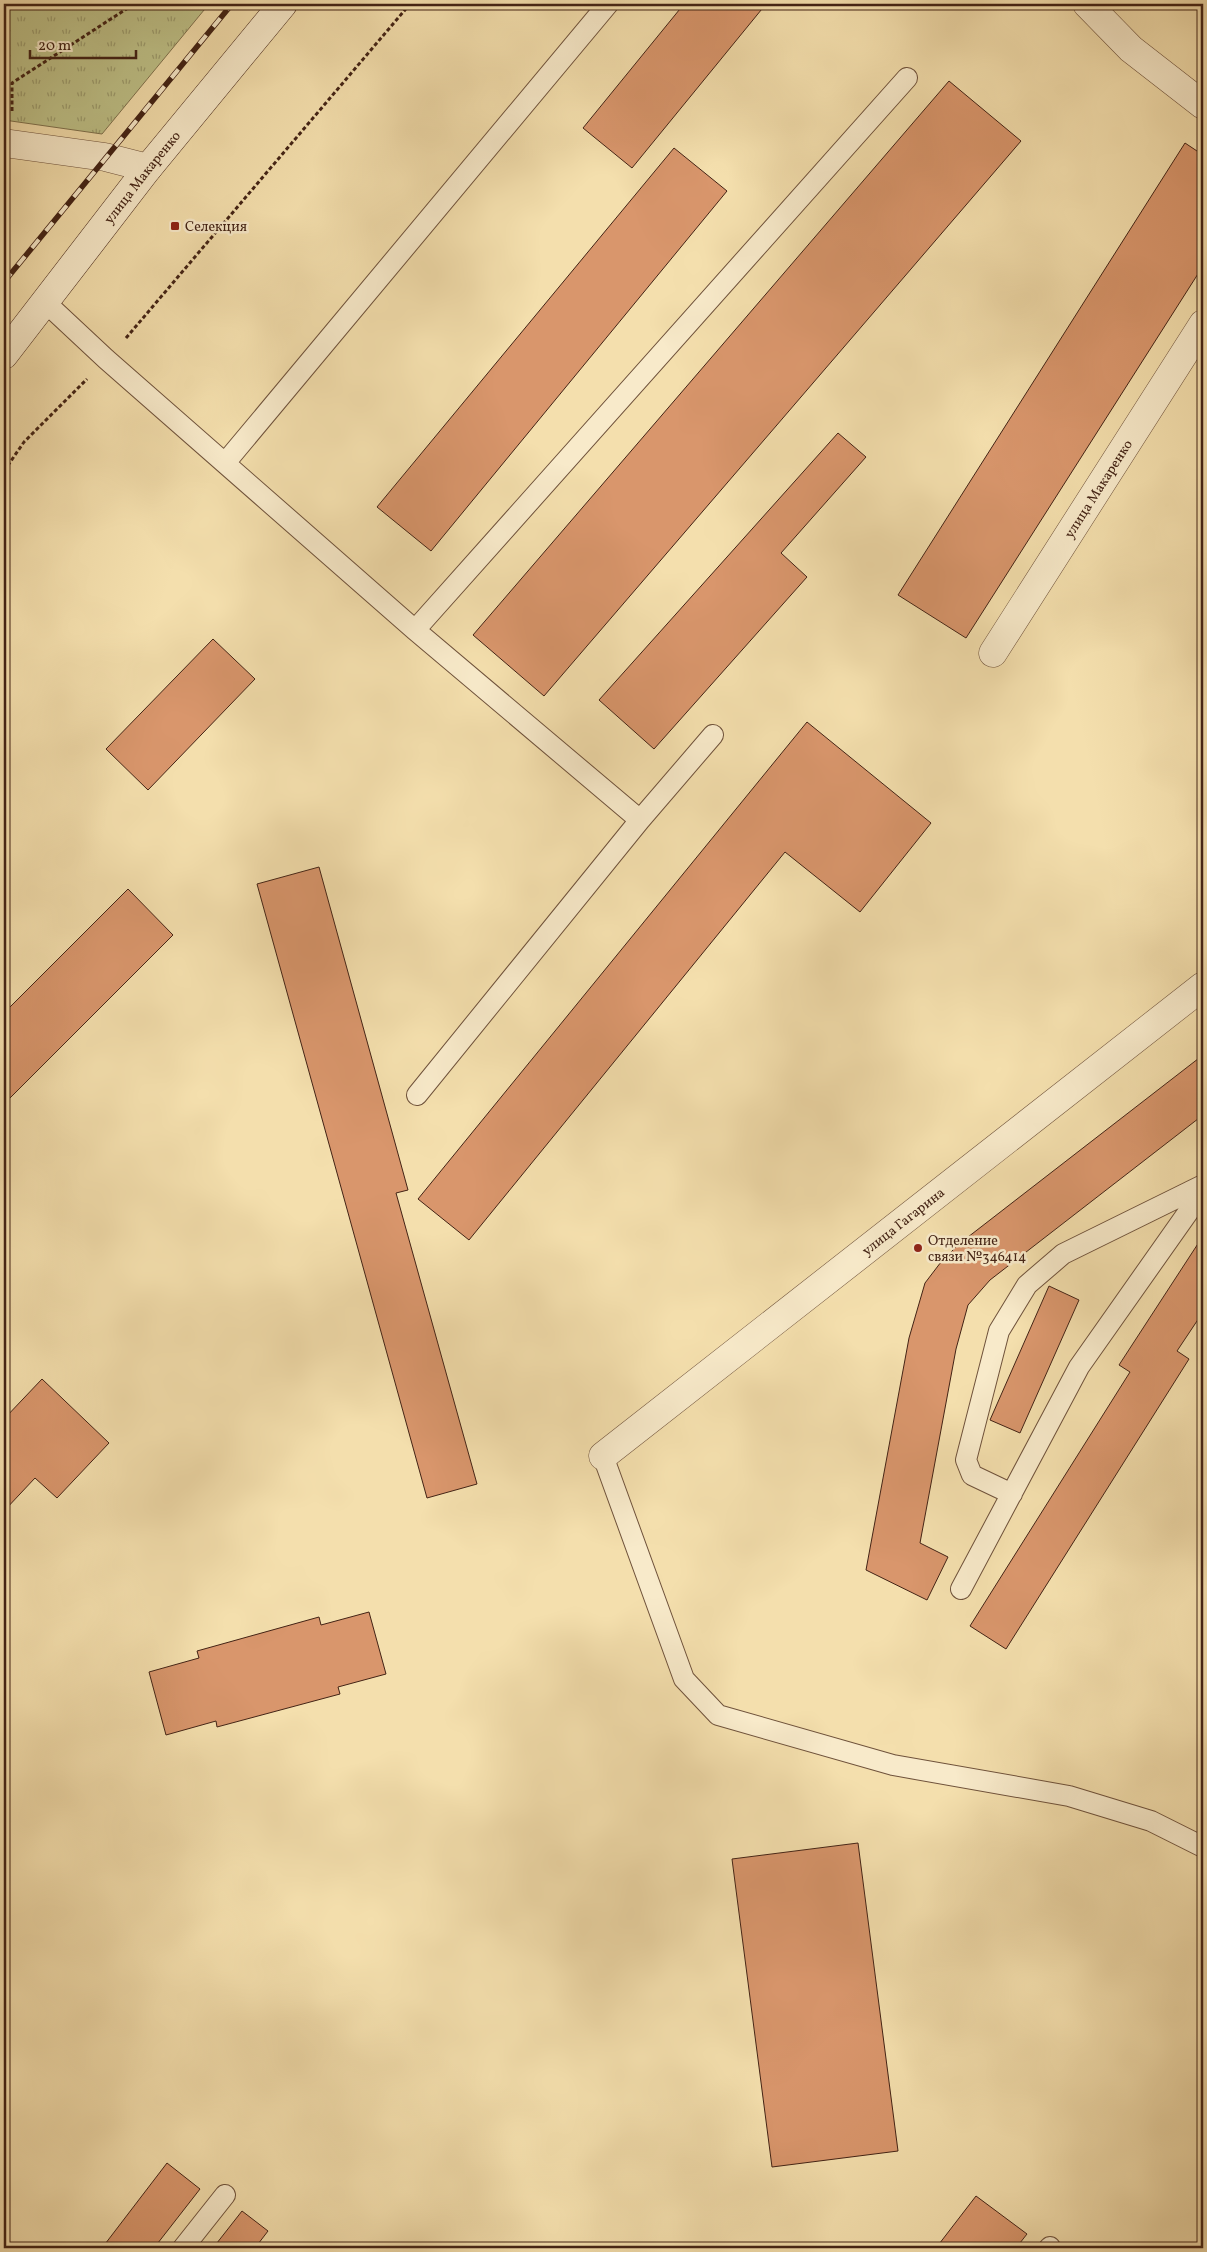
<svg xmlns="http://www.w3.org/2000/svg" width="1207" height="2252" font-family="Vollkorn,serif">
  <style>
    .grass { fill: url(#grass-tufts); stroke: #80724e }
    .building { fill: #d9966c; stroke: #432315 }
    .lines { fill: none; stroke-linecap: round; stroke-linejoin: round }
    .service-casing { stroke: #6f523b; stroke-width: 22 }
    .minor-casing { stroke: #6f523b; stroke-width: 29 }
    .secondary-casing { stroke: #432315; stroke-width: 29 }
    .path { stroke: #432315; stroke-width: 3; stroke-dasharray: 4 2.5; stroke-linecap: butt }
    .service { stroke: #f8eaca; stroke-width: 20 }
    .minor { stroke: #f8eaca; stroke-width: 28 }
    .secondary { stroke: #f8eaca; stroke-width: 28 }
    .rail-casing { stroke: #432315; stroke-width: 5.5 }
    .rail { stroke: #f8eaca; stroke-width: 4; stroke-dasharray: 11; stroke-linecap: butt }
    .poi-dot { fill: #8f2418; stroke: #f8eaca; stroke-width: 2 }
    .labels { text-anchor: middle; stroke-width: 5; stroke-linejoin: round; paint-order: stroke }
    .street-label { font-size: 14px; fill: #432315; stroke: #f8eaca }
    .poi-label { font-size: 14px; fill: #432315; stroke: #f8eaca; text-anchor: start }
  </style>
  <defs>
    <pattern id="grass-tufts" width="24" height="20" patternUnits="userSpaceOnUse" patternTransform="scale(1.25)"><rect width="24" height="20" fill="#bec188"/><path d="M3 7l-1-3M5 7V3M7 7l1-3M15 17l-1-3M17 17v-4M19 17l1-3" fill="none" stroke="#9c9c6e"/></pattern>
  </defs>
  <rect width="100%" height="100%" fill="#f4dfad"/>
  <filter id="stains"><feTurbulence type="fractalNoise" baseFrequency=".004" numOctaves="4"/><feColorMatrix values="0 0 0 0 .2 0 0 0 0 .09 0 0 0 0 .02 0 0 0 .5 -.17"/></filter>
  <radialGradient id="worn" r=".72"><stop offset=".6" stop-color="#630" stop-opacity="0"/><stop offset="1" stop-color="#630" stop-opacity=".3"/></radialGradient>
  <path class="grass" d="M4 4H209L102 134 4 120Z"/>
  <path class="building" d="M684 4H766L632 168 583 128Z
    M949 81 1021 141 544 696 473 635Z
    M1185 143 1203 155V266L966 638 898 595Z
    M674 148 727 191 431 551 377 507Z
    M838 433 866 457 781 553 807 577 654 749 599 700Z
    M213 639 255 679 148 790 106 749Z
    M807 722 931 823 860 912 785 852 469 1240 418 1199Z
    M319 867 408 1190 396 1193 477 1484 427 1498 257 884Z
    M128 889 173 935 4 1104V1013Z
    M1203 1055V1115L990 1280 968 1305 956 1349 920 1543 948 1557 927 1600 866 1570 909 1338 925 1283 941 1262 959 1244Z
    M1203 1236V1312L1177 1351 1189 1359 1006 1649 970 1626 1130 1372 1119 1365Z
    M1049 1286 1079 1300 1020 1433 990 1420Z
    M42 1379 109 1443 57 1498 35 1478 4 1511V1419Z
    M369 1612 386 1674 338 1687 340 1694 217 1727 216 1721 166 1735 149 1672 199 1658 197 1651 319 1617 321 1625Z
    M858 1843 898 2151 772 2167 732 1859Z
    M167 2163 200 2189 154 2248H102Z
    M976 2196 1027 2234 1016 2248H936Z
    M242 2211 268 2231 255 2248H213Z"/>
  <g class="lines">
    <g class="service-casing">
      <path id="service" d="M45 302 106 359 415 630 640 820 417 1095
        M225 463 608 4
        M415 630 907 78
        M640 820 713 735
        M603 1456 684 1679 718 1715 893 1765 1069 1796 1151 1821 1203 1847
        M1012 1494 972 1475 966 1460 999 1331 1027 1285 1063 1254 1203 1185
        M961 1589 1079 1367 1203 1191
        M183 2248 225 2195
        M1049 2248 1050 2247"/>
    </g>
    <g class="minor-casing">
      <g id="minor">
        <path d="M1087 4 1131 49 1203 105"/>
        <path d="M4 143 105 157 148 168"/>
        <path id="s1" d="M993 653 1203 324"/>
        <path id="s2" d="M603 1456 1203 986"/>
      </g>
    </g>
    <g class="secondary-casing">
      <g id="secondary">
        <path id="s3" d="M4 355 148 168 283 4"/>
      </g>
    </g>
    <path class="path" d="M12 111V83L134 4
      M126 338 410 4
      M4 471 24 442 87 379"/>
    <use href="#service" class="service"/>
    <use href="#minor" class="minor"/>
    <use href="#secondary" class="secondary"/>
    <g class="rail-casing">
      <path id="rail" d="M4 282 232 4"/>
    </g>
    <use href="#rail" class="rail"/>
  </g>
  <g class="poi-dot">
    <rect x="170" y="221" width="10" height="10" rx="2.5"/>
    <circle cx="918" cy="1248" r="5"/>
  </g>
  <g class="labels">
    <g class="street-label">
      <text dy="5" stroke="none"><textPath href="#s3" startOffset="225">улица Макаренко</textPath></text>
      <text dy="5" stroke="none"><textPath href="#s1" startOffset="195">улица Макаренко</textPath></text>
      <text dy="5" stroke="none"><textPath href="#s2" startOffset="381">улица Гагарина</textPath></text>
    </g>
    <g class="poi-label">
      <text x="185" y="231">Селекция</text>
      <text x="928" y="1245">Отделение<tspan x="928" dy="16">связи №346414</tspan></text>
    </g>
  </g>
  <rect width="1207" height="2252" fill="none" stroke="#f4dfad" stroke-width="20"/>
  <rect x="5" y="5" width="1197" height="2242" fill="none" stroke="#432315" stroke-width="2.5"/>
  <rect x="10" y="10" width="1187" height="2232" fill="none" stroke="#432315"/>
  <path d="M30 50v8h106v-8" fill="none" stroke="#432315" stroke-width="2.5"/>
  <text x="38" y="50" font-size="15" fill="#432315" stroke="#f8eaca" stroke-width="4" paint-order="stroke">20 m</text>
  <rect width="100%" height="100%" filter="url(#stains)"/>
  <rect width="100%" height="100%" fill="url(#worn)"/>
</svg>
